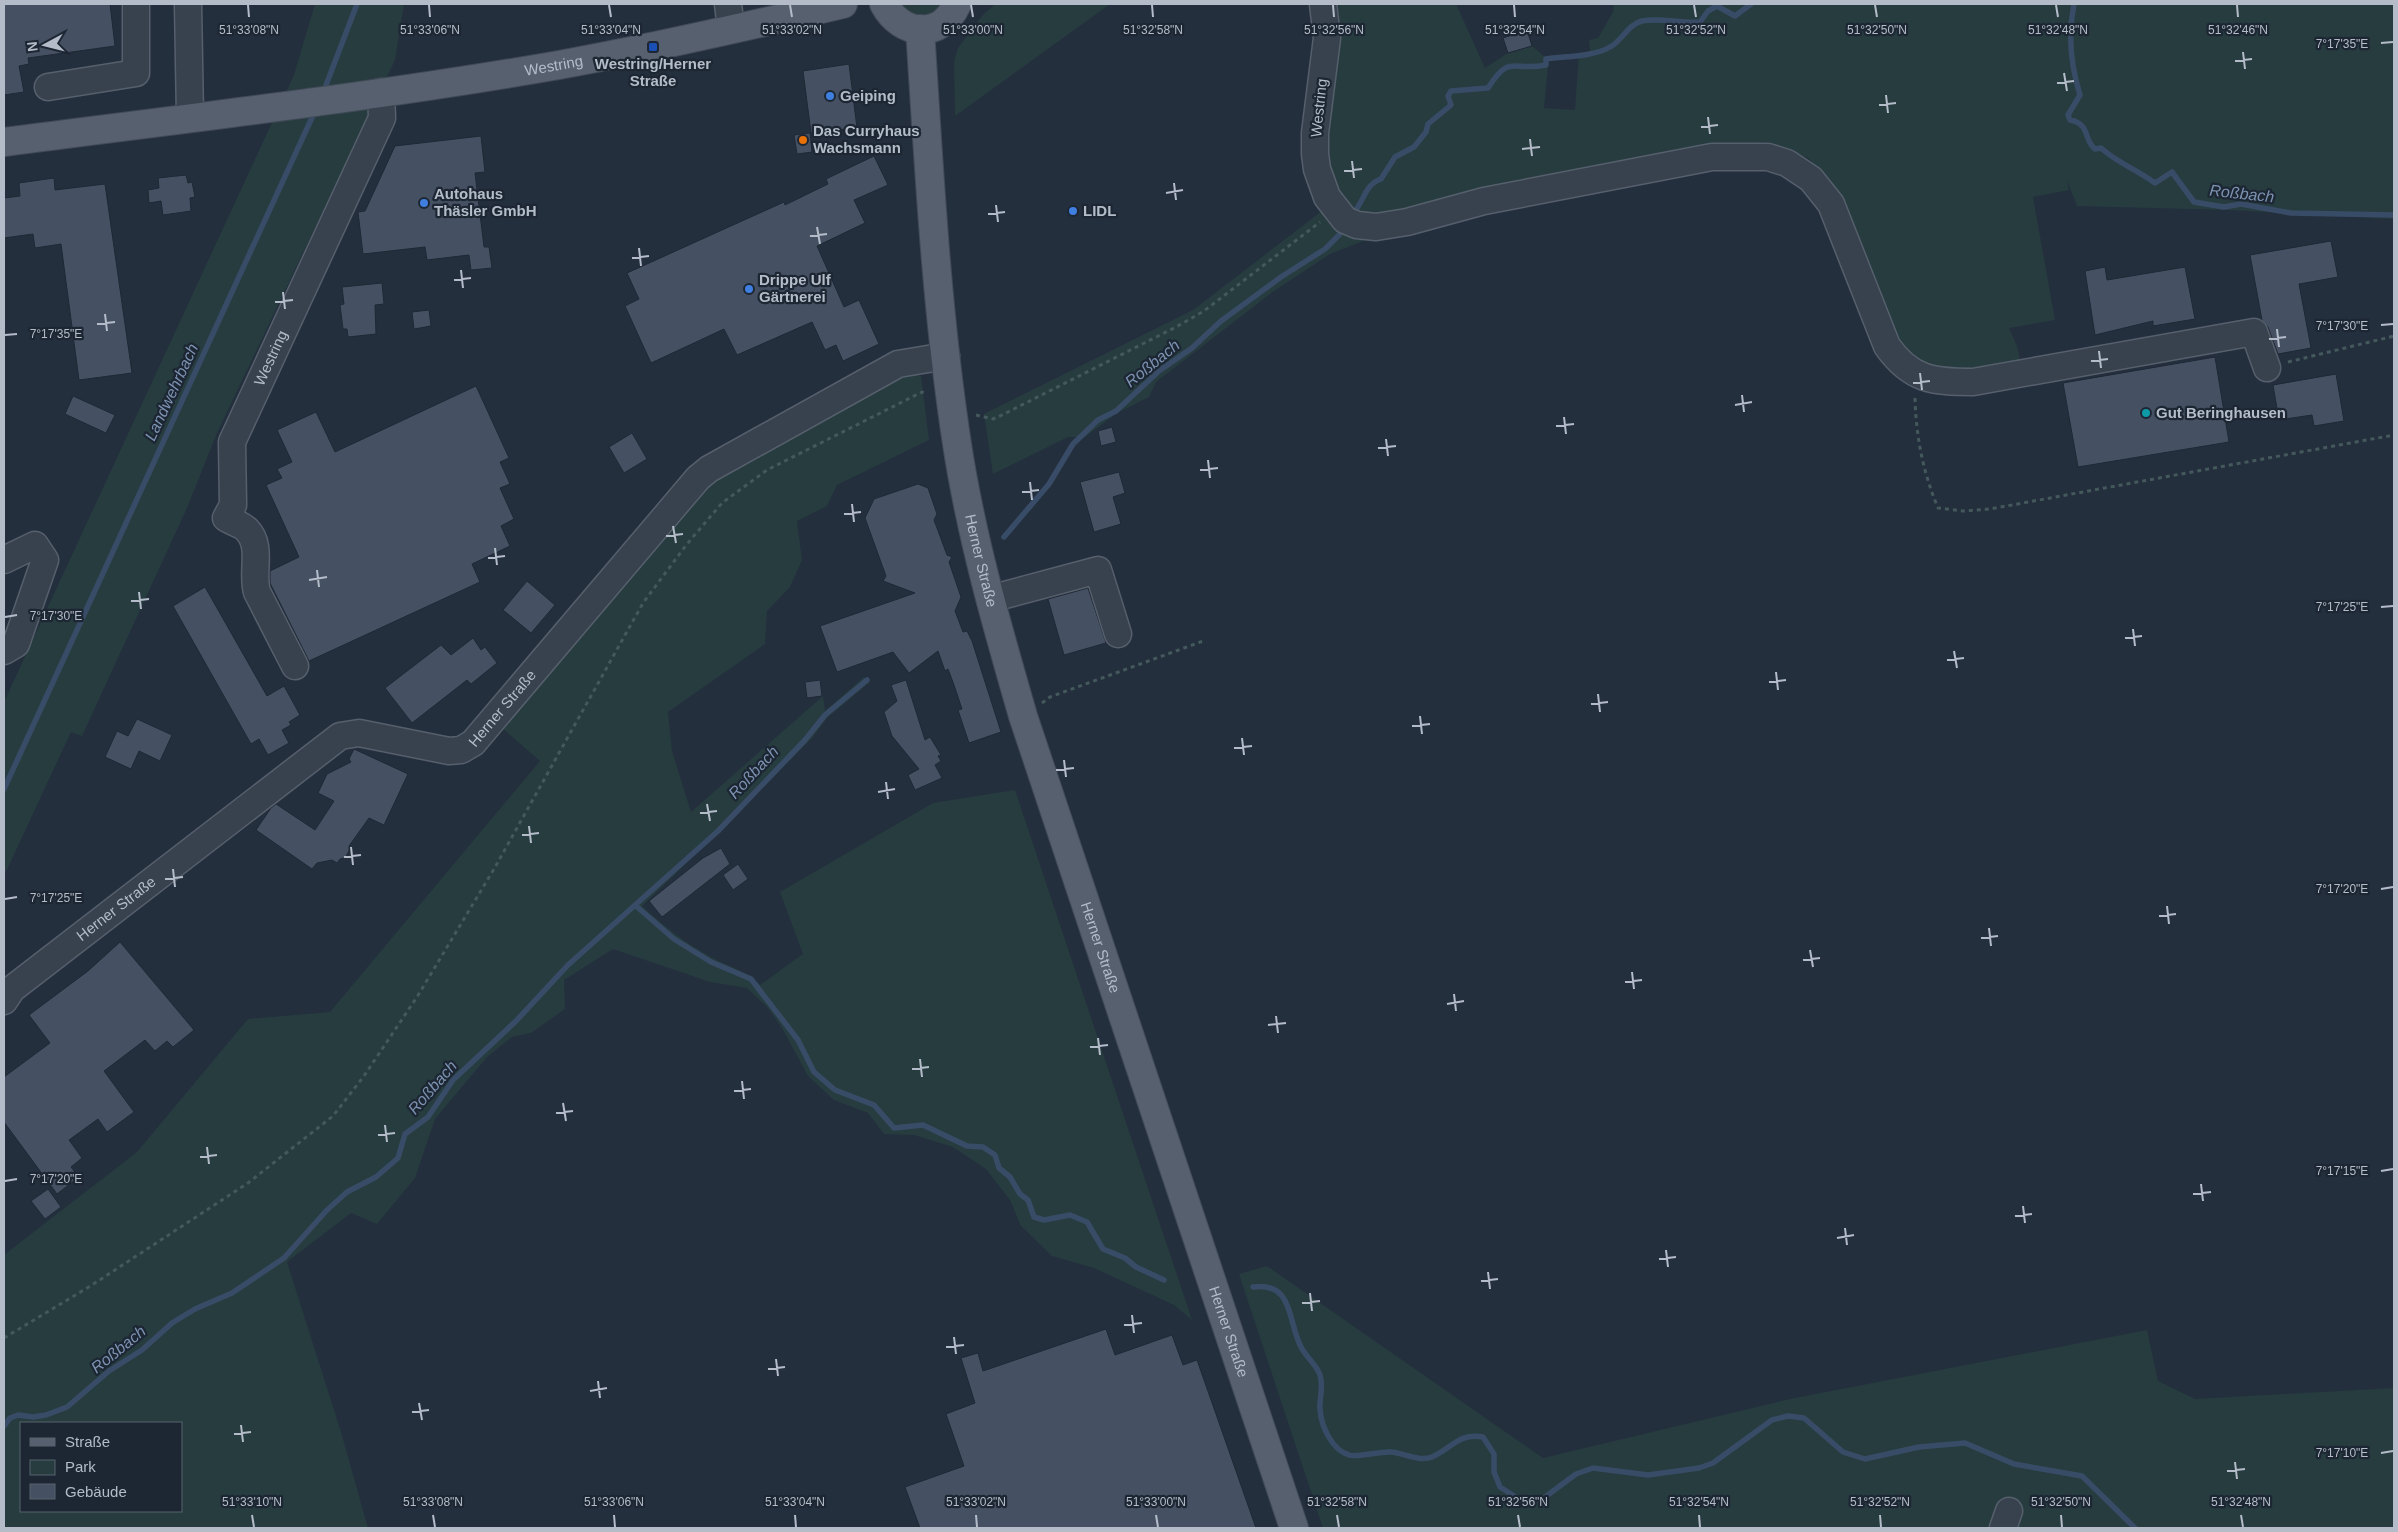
<svg xmlns="http://www.w3.org/2000/svg" width="2398" height="1532" font-family="Helvetica,sans-serif">
  <style>
    .green { fill: #263c3f; fill-rule: evenodd }
    .lines { fill: none; stroke-linecap: round; stroke-linejoin: round }
    .stream { stroke: #394c67; stroke-width: 5.5 }
    .building { fill: #455162; stroke: #1f2835 }
    .minor-casing { stroke: #565f6c; stroke-width: 29 }
    .major-casing { stroke: #414a57; stroke-width: 30 }
    .path { stroke: #44595c; stroke-width: 3; stroke-dasharray: 4 4; stroke-linecap: butt }
    .minor { stroke: #38414e; stroke-width: 26 }
    .major { stroke: #56606e; stroke-width: 28 }
    .ticks { fill: none; stroke: #b4bcc9; stroke-width: 2 }
    .transit-dot { fill: #1a4fb4; stroke: #1d2633; stroke-width: 2 }
    .shop-dot { fill: #3f7fe0; stroke: #1d2633; stroke-width: 2 }
    .food-dot { fill: #e8710a; stroke: #1d2633; stroke-width: 2 }
    .culture-dot { fill: #0f9aa8; stroke: #1d2633; stroke-width: 2 }
    .labels { text-anchor: middle; stroke-width: 4.5; stroke-linejoin: round; paint-order: stroke }
    .poi-label { font-size: 15px; font-weight: bold; fill: #b4bcc9; stroke: #1d2633; text-anchor: start }
    .street-label { font-size: 15px; fill: #b4bcc9; stroke: #1d2633 }
    .water-label { font-size: 16px; font-style: italic; fill: #7c92b1; stroke: #1d2633 }
    .ticks-label { font-size: 12px; text-anchor: middle; fill: #b4bcc9; stroke: #1d2633; stroke-width: 4.5; stroke-linejoin: round; paint-order: stroke }
  </style>
  <rect width="100%" height="100%" fill="#242f3e"/>
  <path class="green" d="M315 4H404L395 60 217 433 187 508 82 736 71 732 4 876V702L294 75Z
    M897 4H945L928 17 912 16Z
    M995 4H1110L955 116 954 61 958 48 982 16Z
    M1332 4H1456L1485 68 1508 53 1532 46 1545 57 1548 66 1544 108 1575 110 1579 53 1590 51 1589 40 1598 38 1613 12 1614 4H2394V219L2229 210 2077 206 2067 180 2069 190 2033 197 2055 320 2009 328 2017 346 2023 371 1973 380 1907 362 1818 168 1808 158 1767 142 1720 146 1375 216 1355 214 1330 184 1324 165Z
    M1327 207 1376 236 1330 254 1274 291 1156 382 1149 397 1117 413 1085 437H1068L993 474 984 414 1193 310Z
    M908 373 921 376 929 440 837 485 827 506 797 521 802 560 790 587 767 611 765 644 668 712 672 751 691 812 823 696 825 711 864 677 870 682 827 718 813 737 731 820 642 906C664 926 686 944 713 958 729 967 748 971 760 985L803 954 780 892 933 803 1015 790 1192 1320 1174 1305 1094 1268 1052 1256 1021 1226 1010 1200 986 1169 953 1147 914 1135 884 1134 868 1113 834 1100 808 1076 782 1028 768 1008 747 988 710 982 613 949 564 980 565 1009 531 1033 512 1037 487 1057 435 1119 415 1178 377 1224 351 1213 287 1262 341 1432 368 1528H4V1255L137 1152 248 1019 330 1012 540 761 502 728 704 486ZM21 1423H181V1511H21Z
    M1267 1266 1543 1458 1790 1399 2147 1330 2158 1381 2195 1399 2394 1388V1528H1323L1239 1274Z"/>
  <g class="lines">
    <path class="stream" d="M2074 4C2068 33 2071 66 2080 95L2068 115 2070 120C2091 124 2083 140 2095 149L2101 148C2119 164 2136 169 2155 183L2172 172 2194 202 2224 207 2241 204 2291 213 2394 215
      M323 93 357 4
      M1354 212C1365 200 1364 185 1381 179L1395 157 1414 147 1426 132 1428 124 1451 105 1448 96 1451 91 1488 88C1510 53 1513 72 1546 65V59C1565 56 1593 57 1610 47 1622 41 1628 24 1642 21 1660 17 1681 24 1700 22L1708 11 1717 6 1735 16 1751 4
      M1004 537 1049 484 1073 444 1098 420 1116 411 1159 371 1192 348 1221 321 1281 277 1325 249 1340 234
      M4 789 315 111
      M636 906 674 939 711 962 751 979 798 1040 814 1072 835 1090 874 1105 894 1128 923 1125 967 1146 983 1147 995 1155 999 1168 1010 1177 1020 1194 1028 1200 1034 1217 1044 1220 1070 1215 1087 1222 1103 1249 1125 1258 1136 1267 1164 1280
      M1253 1287C1294 1282 1287 1320 1301 1347 1306 1357 1317 1365 1320 1375 1324 1387 1319 1398 1320 1409 1321 1426 1332 1450 1349 1455 1358 1458 1380 1451 1391 1452 1404 1453 1419 1462 1432 1457 1453 1448 1457 1433 1483 1437L1494 1454V1472L1500 1487 1522 1501 1541 1500 1576 1474 1593 1468 1648 1475 1699 1468 1713 1463 1772 1420 1788 1416 1804 1418 1843 1452 1865 1459 1919 1447 1965 1443 2014 1464 2082 1476 2135 1528
      M4 1426 10 1418 18 1415 33 1417 46 1415 67 1407 109 1371 142 1350 172 1323 195 1309 232 1293 284 1258 327 1210 347 1192 376 1177 398 1158 405 1134 428 1117 453 1080 516 1021 568 965 718 831 805 740 825 715 867 680"/>
  </g>
  <path class="building" d="M4 4H110L115 46 28 58 29 64 19 66 24 92 4 95Z
    M1527 30 1532 46 1508 53 1503 38Z
    M849 64 857 128 811 133 803 71Z
    M810 133 812 152 797 154 794 135Z
    M481 136 485 172 475 173 484 247H489L492 268 471 270 469 255 427 260 425 247 363 254 358 212 365 211 395 146Z
    M874 156 888 185 854 200 865 223 817 246 844 307 859 300 879 344 843 361 836 345 825 350 812 322 737 355 724 329 651 363 625 306 639 299 627 273 784 202 785 205 828 184 826 179Z
    M186 175 188 183 192 182 195 197 190 198 191 211 163 215 161 201 149 203 148 190 159 188 158 178Z
    M54 178 55 190 105 184 132 373 79 380 61 244 35 248 33 234 4 238V198L20 196 19 183Z
    M2331 241 2338 277 2299 284 2311 348 2278 354 2268 327 2262 320 2250 255Z
    M2105 267 2107 280 2185 267 2195 319 2153 326V321L2095 335 2085 271Z
    M382 283 384 304 375 305 376 334 348 337 347 329H343L340 305 344 304 342 287Z
    M429 310 431 326 414 329 412 312Z
    M2215 357 2229 442 2078 467 2063 383Z
    M2336 374 2344 421 2314 426 2312 415 2279 420 2273 385Z
    M476 386 509 458 500 462 510 484 500 488 514 519 501 526 510 546 472 564 480 582 309 661 270 583V571L299 557 266 485 282 478 277 469 292 462 277 430 316 412 335 452Z
    M73 396 115 415 106 433 65 414Z
    M1112 427 1116 442 1101 446 1098 431Z
    M632 433 647 459 624 473 609 447Z
    M1119 472 1125 493 1113 497 1121 524 1094 532 1080 482Z
    M918 484 928 488 937 514 934 520 947 555 952 557 949 562 961 597 955 611 963 632 967 631 972 641 1001 732 969 743 958 710 962 709 954 685 948 669 945 671 938 651 909 673 893 652 837 672 820 626 915 593 883 581 886 576 865 518 874 499Z
    M527 581 555 605 531 633 503 610Z
    M205 587 267 696 284 686 300 715 289 722 291 725 282 730 289 743 268 755 259 739 251 744 173 606Z
    M1088 588 1106 643 1064 655 1048 599Z
    M473 638 481 650 485 647 497 663 471 684 467 680 412 723 385 688 441 645 451 655Z
    M820 680 822 696 807 698 805 682Z
    M906 680 925 740 930 737 941 755 938 756 941 761 935 765 942 778 915 790 908 775 919 769 892 736 884 712 897 701 891 685Z
    M137 719 172 735 160 761 139 751 131 769 105 757 117 731 128 736Z
    M354 749 408 774 384 825 369 818 349 846V851L345 858 340 859 337 863 332 860 317 863 312 869 256 830 271 808 276 804 315 830 334 801 318 793 327 774 351 762 349 759Z
    M721 848 730 864 662 917 649 901 703 858Z
    M738 864 748 879 733 890 723 875Z
    M120 942 194 1030 173 1047 167 1041 155 1051 145 1040 104 1071 134 1112 107 1132 98 1119 69 1140 82 1158 71 1167 79 1177 57 1194 4 1122V1077L50 1043 29 1015 88 971Z
    M48 1189 61 1207 45 1219 31 1201Z
    M1106 1329 1115 1355 1172 1335 1183 1365 1197 1360 1256 1528H920L905 1487 964 1466 946 1414 975 1403 961 1358 978 1353 983 1371Z"/>
  <g class="lines">
    <g class="minor-casing">
      <g id="minor">
        <path d="M188 4 190 117"/>
        <path d="M728 4 731 29"/>
        <path d="M1323 4 1327 38 1315 133V154L1317 169 1327 197 1345 220 1357 225 1376 227 1407 222 1484 201 1712 157H1768L1787 163 1811 179 1831 204 1887 346C1911 380 1933 382 1973 382L2254 332 2267 368"/>
        <path d="M48 87 136 73V4"/>
        <path d="M4 560 35 545 45 560 16 644 4 651"/>
        <path d="M990 599 1098 570 1118 634"/>
        <path id="s1" d="M295 666 257 592C251 573 263 546 247 530 243 525 232 522 226 518L233 505 232 442 382 118 381 92"/>
        <path id="s2" d="M4 1001 12 989 340 736 359 733 449 751 461 750 473 743 698 478 709 469 898 364 946 356"/>
        <path d="M2003 1528 2009 1511"/>
      </g>
    </g>
    <g class="major-casing">
      <g id="major">
        <path d="M884 4C901 36 941 40 957 4"/>
        <path id="s3" d="M920 29C929 168 936 307 957 444 971 536 997 626 1023 716L1294 1528"/>
        <path id="s4" d="M4 142C189 118 375 97 559 65 654 48 749 26 843 4"/>
      </g>
    </g>
    <path class="path" d="M2288 362 2394 336
      M1915 398C1916 437 1923 472 1938 508L1964 511 1990 509 2394 435
      M976 415 993 419 1000 416 1176 327 1204 311 1320 222
      M1042 703 1050 697 1206 640
      M4 1338 92 1285 248 1183 333 1116 364 1076 417 997 494 869 643 603 687 544 722 503 767 470 922 392 926 394"/>
    <use href="#minor" class="minor"/>
    <use href="#major" class="major"/>
  </g>
  <path class="ticks" d="M248 5 249 17M429 5 430 17M609 5 611 17M790 5 792 17M971 5 973 17M1152 5 1153 17M1333 5 1334 17M1514 5 1515 17M1694 5 1696 17M1875 5 1877 17M2056 5 2058 17M2237 5 2238 17M2381 43 2393 42M2243 52 2245 69M2235 61 2252 59M2064 73 2067 91M2057 83 2074 81M1886 95 1888 113M1879 105 1896 103M1708 117 1710 134M1701 127 1718 125M1530 139 1532 156M1522 149 1540 147M1352 161 1354 178M1344 171 1362 169M1174 183 1176 200M1166 193 1183 190M996 205 998 222M988 214 1005 212M817 227 820 244M810 236 827 234M639 248 641 266M632 258 649 256M461 270 463 288M454 280 471 278M283 292 285 309M275 302 293 300M105 314 107 331M97 324 115 322M2381 325 2393 324M2277 329 2279 347M5 335 17 334M2269 339 2286 337M2099 351 2101 368M2091 361 2108 359M1920 373 1922 390M1913 383 1930 381M1742 395 1744 412M1735 405 1752 402M1564 417 1566 434M1556 426 1574 424M1386 439 1388 456M1378 448 1396 446M1208 460 1210 478M1200 470 1218 468M1030 482 1032 500M1022 492 1039 490M852 504 854 522M844 514 861 512M673 526 676 543M666 536 683 534M495 548 497 565M488 558 505 556M317 570 319 587M309 580 327 577M139 592 141 609M131 601 149 599M2381 607 2393 606M5 617 17 615M2133 629 2135 646M2125 638 2142 636M1954 651 1957 668M1947 660 1964 658M1776 672 1778 690M1769 682 1786 680M1598 694 1600 712M1591 704 1608 702M1420 716 1422 734M1412 726 1430 724M1242 738 1244 755M1234 748 1252 746M1064 760 1066 777M1056 770 1074 768M886 782 888 799M878 792 895 789M707 804 710 821M700 813 717 811M529 826 531 843M522 835 539 833M351 847 353 865M344 857 361 855M173 869 175 887M165 879 183 877M2381 889 2393 887M5 899 17 897M2167 906 2169 924M2159 916 2176 914M1989 928 1991 946M1981 938 1998 936M1810 950 1813 967M1803 960 1820 958M1632 972 1634 989M1625 982 1642 980M1454 994 1456 1011M1447 1004 1464 1001M1276 1016 1278 1033M1268 1025 1286 1023M1098 1038 1100 1055M1090 1047 1108 1045M920 1059 922 1077M912 1069 929 1067M742 1081 744 1099M734 1091 751 1089M563 1103 566 1121M556 1113 573 1111M385 1125 387 1142M378 1135 395 1133M207 1147 209 1164M200 1157 217 1155M2381 1171 2393 1169M5 1181 17 1179M2201 1184 2203 1201M2193 1194 2211 1192M2023 1206 2025 1223M2015 1216 2032 1214M1845 1228 1847 1245M1837 1238 1854 1235M1666 1250 1668 1267M1659 1259 1676 1257M1488 1272 1490 1289M1481 1281 1498 1279M1310 1293 1312 1311M1302 1303 1320 1301M1132 1315 1134 1333M1124 1325 1142 1323M954 1337 956 1354M946 1347 964 1345M776 1359 778 1376M768 1369 785 1367M598 1381 600 1398M590 1391 607 1388M419 1403 422 1420M412 1412 429 1410M241 1425 243 1442M234 1434 251 1432M2381 1453 2393 1451M2235 1462 2237 1479M2227 1471 2245 1469M252 1515 254 1527M433 1515 435 1527M614 1515 615 1527M795 1515 796 1527M976 1515 977 1527M1156 1515 1158 1527M1337 1515 1339 1527M1518 1515 1520 1527M1699 1515 1700 1527M1880 1515 1881 1527M2061 1515 2062 1527M2241 1515 2243 1527"/>
  <rect class="transit-dot" x="648" y="42" width="10" height="10" rx="2.5"/>
  <g class="shop-dot">
    <circle cx="830" cy="96" r="5"/>
    <circle cx="424" cy="203" r="5"/>
    <circle cx="1073" cy="211" r="5"/>
    <circle cx="749" cy="289" r="5"/>
  </g>
  <circle class="food-dot" cx="803" cy="140" r="5"/>
  <circle class="culture-dot" cx="2146" cy="413" r="5"/>
  <g class="labels">
    <g class="poi-label">
      <text x="653" y="69" text-anchor="middle">Westring/Herner<tspan x="653" dy="17">Straße</tspan></text>
      <text x="840" y="101">Geiping</text>
      <text x="813" y="136">Das Curryhaus<tspan x="813" dy="17">Wachsmann</tspan></text>
      <text x="434" y="199">Autohaus<tspan x="434" dy="17">Thäsler GmbH</tspan></text>
      <text x="1083" y="216">LIDL</text>
      <text x="759" y="285">Drippe Ulf<tspan x="759" dy="17">Gärtnerei</tspan></text>
      <text x="2156" y="418">Gut Beringhausen</text>
    </g>
    <g class="street-label">
      <text dy="5" stroke="none"><textPath href="#s4" startOffset="555">Westring</textPath></text>
      <text transform="translate(1319 108) rotate(-84)" y="5">Westring</text>
      <text dy="5" stroke="none"><textPath href="#s1" startOffset="342">Westring</textPath></text>
      <text dy="5" stroke="none"><textPath href="#s3" startOffset="536">Herner Straße</textPath></text>
      <text dy="5" stroke="none"><textPath href="#s2" startOffset="611">Herner Straße</textPath></text>
      <text dy="5" stroke="none"><textPath href="#s2" startOffset="146">Herner Straße</textPath></text>
      <text dy="5" stroke="none"><textPath href="#s3" startOffset="941">Herner Straße</textPath></text>
      <text dy="5" stroke="none"><textPath href="#s3" startOffset="1346">Herner Straße</textPath></text>
    </g>
    <g class="water-label">
      <text transform="translate(2242 193) rotate(6)" y="6">Roßbach</text>
      <text transform="translate(1152 363) rotate(-39)" y="6">Roßbach</text>
      <text transform="translate(171 392) rotate(-65)" y="6">Landwehrbach</text>
      <text transform="translate(753 772) rotate(-47)" y="6">Roßbach</text>
      <text transform="translate(432 1087) rotate(-49)" y="6">Roßbach</text>
      <text transform="translate(118 1349) rotate(-39)" y="6">Roßbach</text>
    </g>
  </g>
  <g class="ticks-label">
    <text x="249" y="34">51°33'08"N</text>
    <text x="430" y="34">51°33'06"N</text>
    <text x="611" y="34">51°33'04"N</text>
    <text x="792" y="34">51°33'02"N</text>
    <text x="973" y="34">51°33'00"N</text>
    <text x="1153" y="34">51°32'58"N</text>
    <text x="1334" y="34">51°32'56"N</text>
    <text x="1515" y="34">51°32'54"N</text>
    <text x="1696" y="34">51°32'52"N</text>
    <text x="1877" y="34">51°32'50"N</text>
    <text x="2058" y="34">51°32'48"N</text>
    <text x="2238" y="34">51°32'46"N</text>
    <text x="2342" y="48">7°17'35"E</text>
    <text x="2342" y="330">7°17'30"E</text>
    <text x="56" y="338">7°17'35"E</text>
    <text x="2342" y="611">7°17'25"E</text>
    <text x="56" y="620">7°17'30"E</text>
    <text x="2342" y="893">7°17'20"E</text>
    <text x="56" y="902">7°17'25"E</text>
    <text x="2342" y="1175">7°17'15"E</text>
    <text x="56" y="1183">7°17'20"E</text>
    <text x="2342" y="1457">7°17'10"E</text>
    <text x="252" y="1506">51°33'10"N</text>
    <text x="433" y="1506">51°33'08"N</text>
    <text x="614" y="1506">51°33'06"N</text>
    <text x="795" y="1506">51°33'04"N</text>
    <text x="976" y="1506">51°33'02"N</text>
    <text x="1156" y="1506">51°33'00"N</text>
    <text x="1337" y="1506">51°32'58"N</text>
    <text x="1518" y="1506">51°32'56"N</text>
    <text x="1699" y="1506">51°32'54"N</text>
    <text x="1880" y="1506">51°32'52"N</text>
    <text x="2061" y="1506">51°32'50"N</text>
    <text x="2241" y="1506">51°32'48"N</text>
  </g>
  <rect width="2398" height="1532" fill="none" stroke="#b4bcc9" stroke-width="10"/>
  <rect x="20" y="1422" width="162" height="90" fill="#1d2633" stroke="#59626f"/>
  <rect x="30" y="1438" width="25" height="8" fill="#56606e" stroke="#59626f"/>
  <text x="65" y="1447" font-size="15" fill="#b4bcc9">Straße</text>
  <rect x="30" y="1460" width="25" height="15" fill="#263c3f" stroke="#59626f"/>
  <text x="65" y="1472" font-size="15" fill="#b4bcc9">Park</text>
  <rect x="30" y="1484" width="25" height="15" fill="#455162" stroke="#59626f"/>
  <text x="65" y="1497" font-size="15" fill="#b4bcc9">Gebäude</text>
  <g transform="translate(45 45) rotate(263)" stroke="#1d2633" stroke-width="4" paint-order="stroke">
  <path d="M0-4L9 19L0 12L-9 19Z" fill="#b4bcc9"/>
  <text y="-8" font-size="14" font-weight="bold" text-anchor="middle" fill="#b4bcc9">N</text>
  </g>
</svg>
